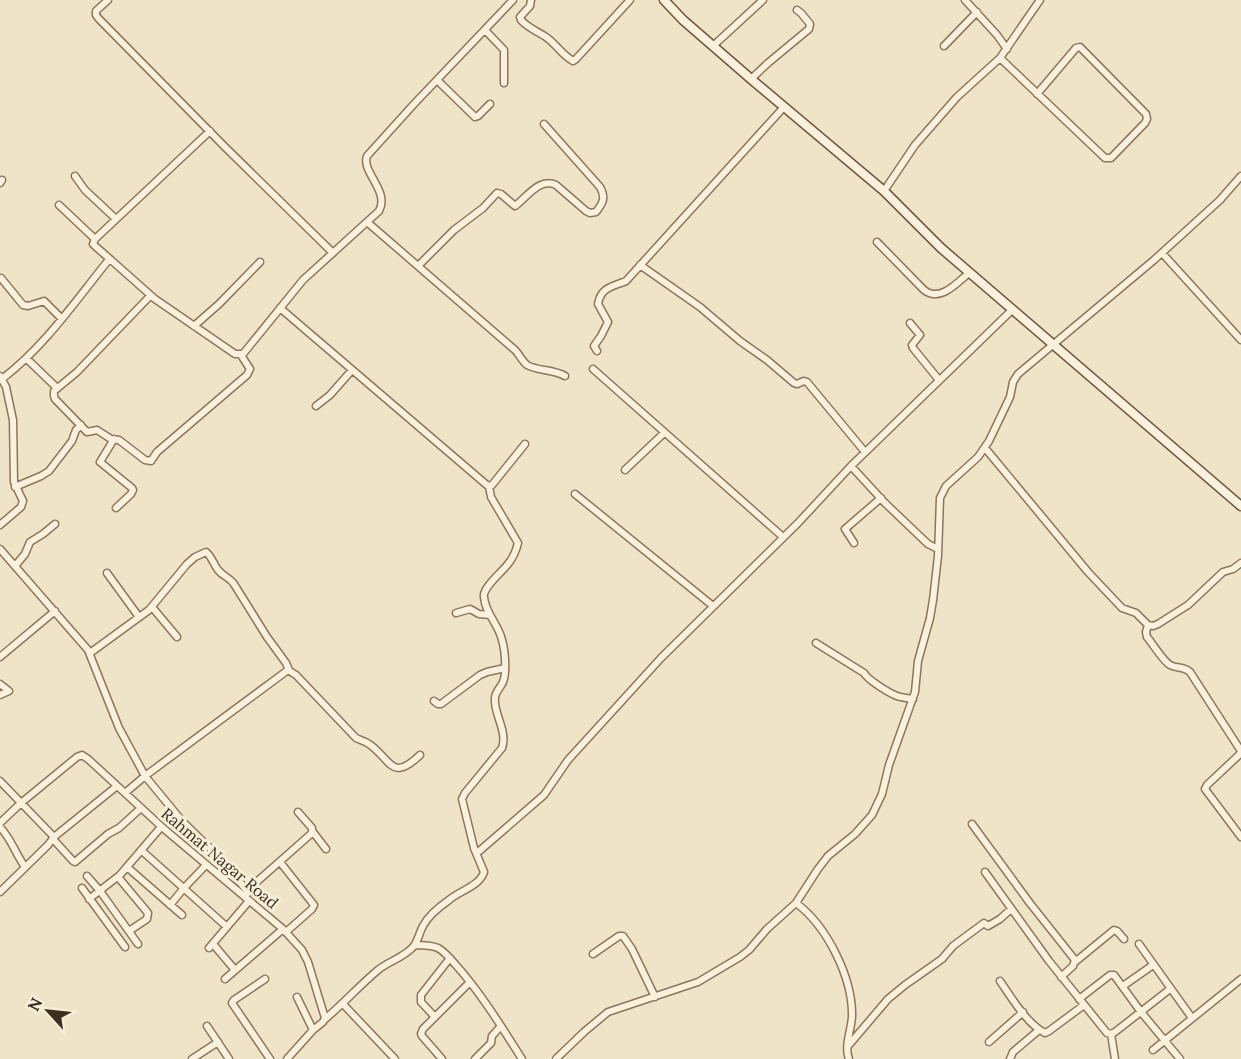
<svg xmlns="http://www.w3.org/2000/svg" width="1241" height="1059" font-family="Lora,serif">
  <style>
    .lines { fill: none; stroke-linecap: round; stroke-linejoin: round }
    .street-casing { stroke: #8d765c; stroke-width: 9 }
    .secondary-casing { stroke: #6f573f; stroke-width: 11 }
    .street { stroke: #faf1dc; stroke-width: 6 }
    .secondary { stroke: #faf1dc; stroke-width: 8 }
    .labels { text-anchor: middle; stroke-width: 6; stroke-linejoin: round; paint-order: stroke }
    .street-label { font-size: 16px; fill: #3d2e20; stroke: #f7eed8 }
  </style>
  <rect width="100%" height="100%" fill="#f0e4c8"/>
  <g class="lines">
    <g class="street-casing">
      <path id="street" d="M108 0 96 11V15L99 19 225 147 333 253
        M531 0 530 6 520 17 521 20C528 28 537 31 546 37 556 44 562 55 573 61L576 59 630 0
        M965 0 997 35 1007 49
        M485 30 504 50V83
        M713 46 763 0
        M944 46 977 12
        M1000 58 1105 158H1111L1145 123 1147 119 1146 114 1080 47 1076 48 1037 94
        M751 79 768 63 809 29 810 24 801 13 797 10
        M437 80 475 117 478 116 490 104
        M75 176 85 190 116 219
        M0 183 2 180
        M884 191 915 145 957 97 1000 58 1040 0
        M59 205 95 239
        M367 222 515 350C519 354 522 361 527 365 537 371 553 369 565 376
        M877 242 924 290C940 303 958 282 970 272
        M1162 253 1241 340
        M111 260 95 246 93 244 95 239 210 131
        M640 265 700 307 740 341 767 360 794 383 797 384 804 381 807 382 865 452
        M418 266 454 230 483 208 497 193 501 194 515 206C527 197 540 177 556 185L586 211 590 213 596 212C603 203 606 198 600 187L544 124
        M1 278 23 305 28 306 44 301 62 319
        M150 296 77 372 54 391V396L55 399 87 432 97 430 111 439 119 440 145 460 151 461 157 452 247 375 250 369 241 355
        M280 308 488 486 492 485 525 444
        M910 323 920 335 912 345 913 348 939 380
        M194 326 219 304 260 262
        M597 351 594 346 601 336 608 322 598 304C601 287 612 287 626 281L784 107
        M27 359 57 388
        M593 369 783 537
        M2 379C44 347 74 303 107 262L111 260 155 299 235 354H243L303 280 379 211C390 191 361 172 367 156L414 104 513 0
        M316 406 330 395 352 370
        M114 439 100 462 132 488 133 490 131 494 116 508
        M985 448 1088 572 1122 608 1136 613 1148 625 1153 626 1158 624 1188 605 1223 572 1233 569 1241 563
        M851 466 885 503 928 544 938 549
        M625 470 664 433
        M15 487 41 476 49 471 72 441 76 430 81 425
        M575 494 713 606
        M0 525 21 507 23 501 14 482 13 420 6 387 0 376
        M854 543 845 529 881 498
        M0 549 88 650 119 728 145 776 182 821 221 859 248 892
        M15 566 25 554 30 542 43 534 55 524
        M107 573 139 617
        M152 607 177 637
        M456 613 470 609 479 614 490 615
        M1148 625 1146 632 1147 637C1153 644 1163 661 1170 665 1177 669 1183 666 1190 672L1241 751
        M816 643 864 673C868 680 889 693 897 696 902 698 908 698 913 699
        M90 653 149 610 187 564 195 557 206 552C212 557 213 563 218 570 223 576 230 578 234 584L267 637 286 663 289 670
        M0 657 55 611
        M0 684 9 691 0 695
        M434 701 438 704H441L480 675 487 672 505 668
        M1241 752 1239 755 1207 785 1205 789 1241 837
        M0 781 54 837 48 845 0 892
        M125 793 145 776 288 670 296 675 356 738C360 740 365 741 369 744 391 759 391 783 420 755
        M0 823 21 803 77 757 82 755 88 759 163 828 283 929 302 950 308 962 325 1018 323 1022 313 1030 287 1059
        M972 824 1029 902 1075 960 1073 966 1061 977
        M0 827C12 840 15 853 25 867
        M313 832 326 849
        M54 837 117 786
        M53 839 73 861 75 862 108 834 119 828 141 808
        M141 850 227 927
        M477 853 544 795 568 760 661 658 798 523 851 466 1013 309
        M280 862 314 905 312 909 286 932
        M127 867 182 915
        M985 872 1049 961 1107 1033 1111 1034 1115 1032 1170 989
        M87 876 100 891 138 944
        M118 877 148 913 147 919 129 931
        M82 888 125 947
        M248 893 251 887 312 833V828L298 812
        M89 899 120 875 161 827
        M796 903C827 926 853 978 852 1017 851 1031 844 1046 849 1059
        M170 905 184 888 206 865
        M213 944 235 970
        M1139 944 1192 1018
        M415 945C423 945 431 945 438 948 445 952 450 958 455 964 481 993 501 1026 522 1059
        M209 948 249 901
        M593 954 619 936H623L632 949 655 997
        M1075 962 1114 930 1117 931 1124 939
        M225 979 283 929
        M265 979 234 1000 232 1003 270 1059
        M1000 981C1011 997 1027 1024 1045 1033L1049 1031 1084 1005
        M1123 986 1153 965
        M297 997 313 1030
        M1079 999 1110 975H1114L1141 1012 1180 1059
        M343 1004 395 1059
        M435 1017 421 1002V995L450 958
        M324 1020C343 1004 359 986 378 970 389 961 403 958 413 947 418 942 419 933 423 926 428 916 439 907 449 900 459 891 480 886 484 872L474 848 462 799 465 793 502 748C508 731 493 713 495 698 495 692 501 687 503 682 507 672 505 650 502 640 499 625 485 613 484 597 482 588 502 572 508 564 513 558 516 551 518 543L491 497 489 486
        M207 1026 229 1059
        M1111 1034 1115 1059
        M989 1042 1023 1012
        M848 1046 888 999 905 985 942 959 953 946 984 923 988 926 1000 919 1011 909
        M1153 1050 1241 979
        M192 1059 218 1042
        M442 1059 422 1036 421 1034 423 1029 470 982
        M475 1059 491 1043 492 1036 501 1026
        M556 1059 584 1032 608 1012 698 982 740 957 749 950 767 929 796 903 818 869 828 856 855 834 872 815 882 794 889 765 915 692 918 661 930 618 933 600 938 556 940 498 946 486 978 457 989 441 1010 397 1013 382 1018 374 1154 260 1220 200 1241 176
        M1010 1059 1013 1052 1039 1030"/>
    </g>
    <g class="secondary-casing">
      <path id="secondary" d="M664 0 683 20 751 79 884 191 941 248 1241 506"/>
    </g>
    <use href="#street" class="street"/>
    <use href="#secondary" class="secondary"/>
  </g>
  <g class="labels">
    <g class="street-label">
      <text transform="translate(220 858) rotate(40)" y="6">Rahmat Nagar Road</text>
    </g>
  </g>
  <g transform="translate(48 1011) rotate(297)" stroke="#f7eed8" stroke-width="4.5" paint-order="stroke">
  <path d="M0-4.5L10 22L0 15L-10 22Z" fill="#3d2e20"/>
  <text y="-9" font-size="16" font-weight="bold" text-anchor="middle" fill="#3d2e20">N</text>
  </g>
</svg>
